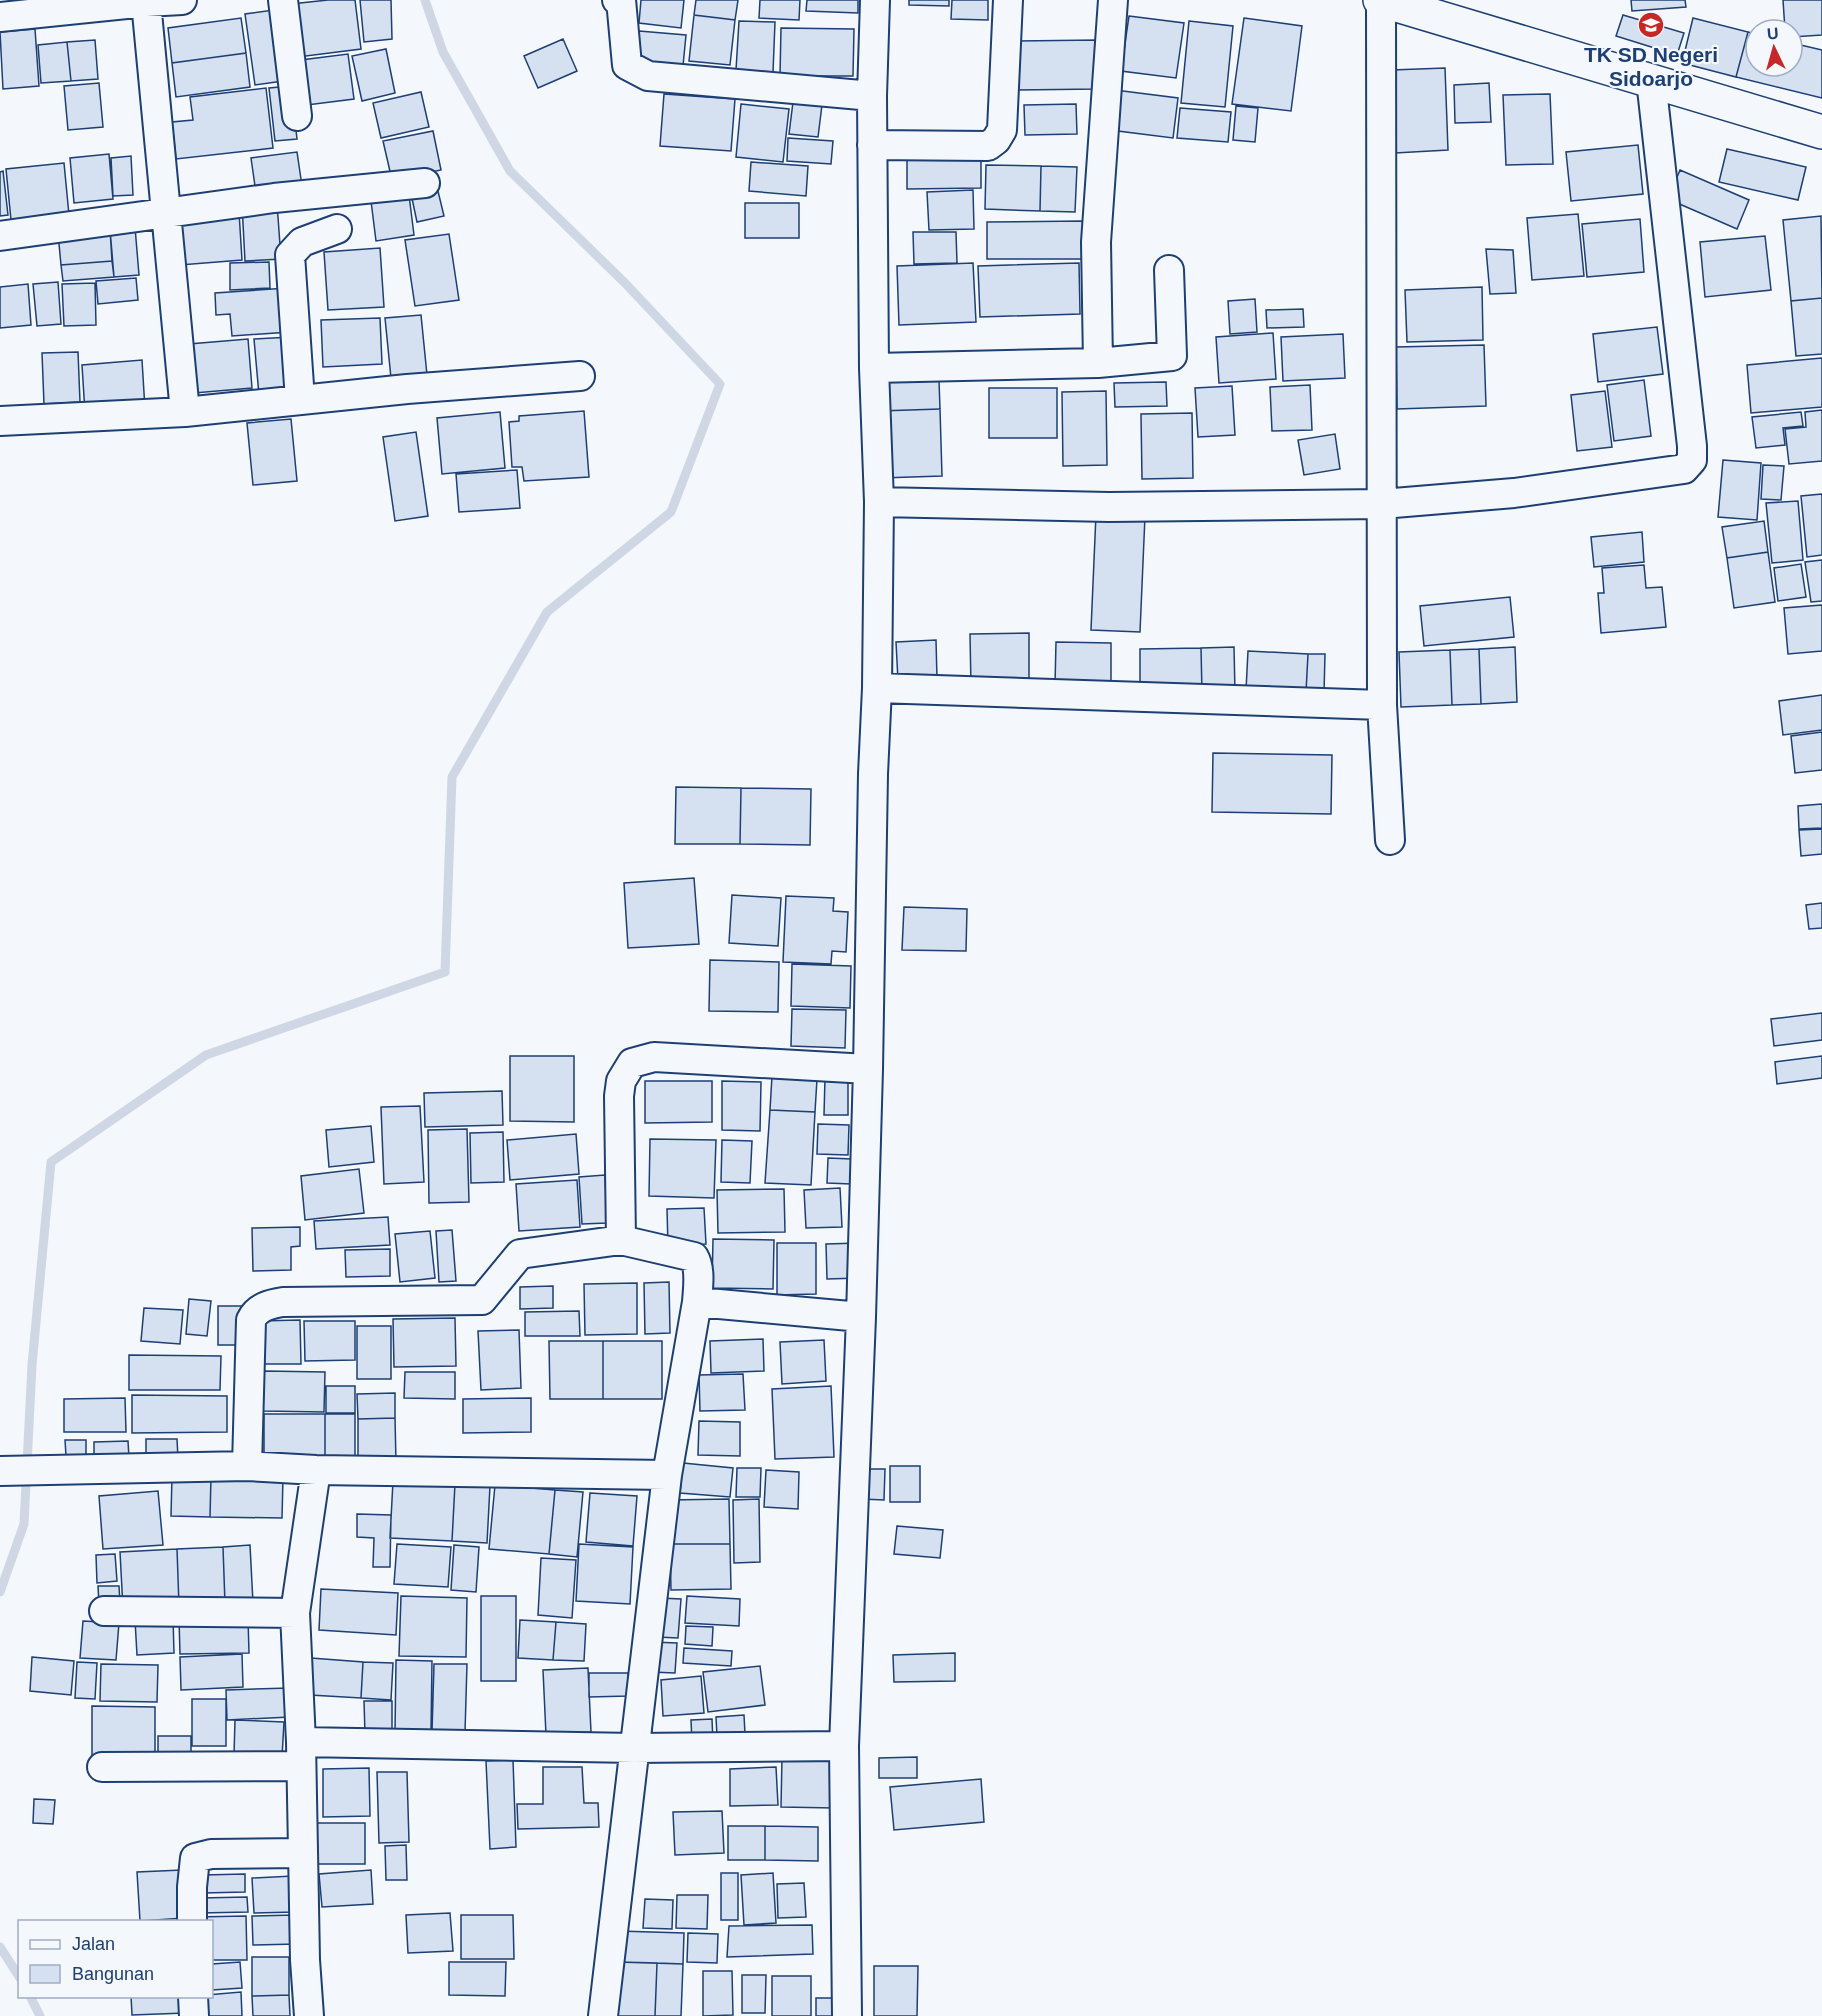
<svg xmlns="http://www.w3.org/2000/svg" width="1822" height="2016" font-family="Arial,sans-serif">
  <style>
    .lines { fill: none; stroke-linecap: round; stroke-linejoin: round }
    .stream { stroke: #cfd7e4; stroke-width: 9 }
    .building { fill: #d5e0f0; stroke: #1d3f73; stroke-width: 1.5 }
    .minor-casing { stroke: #1d3f73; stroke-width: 32 }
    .secondary-casing { stroke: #1d3f73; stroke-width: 36 }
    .minor { stroke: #f4f7fb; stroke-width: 28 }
    .secondary { stroke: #f4f7fb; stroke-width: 33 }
    .labels { text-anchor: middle; stroke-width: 4.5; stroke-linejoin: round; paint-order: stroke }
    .poi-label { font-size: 21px; font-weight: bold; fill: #1d3f73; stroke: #f4f7fb }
  </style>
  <rect width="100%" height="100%" fill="#f4f7fb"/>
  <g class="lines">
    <path class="stream" d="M0 1592 24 1524 32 1365 51 1162 206 1055 445 972 452 777 547 612 671 512 720 384 625 283 510 171 443 52 425 0
      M0 1947 20 1978
      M30 1996 40 2016"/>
  </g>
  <path class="building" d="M328 0H355L361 49 298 57 291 4Z
    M360 0H391L392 39 364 42Z
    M641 0H684L681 28 639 23Z
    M696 0H738L735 20 694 15Z
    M760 0H800L799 20 759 18Z
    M807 0H858V13L806 11Z
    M909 0H949V6L909 5Z
    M952 0H988V20L951 19Z
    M1631 0H1685L1686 7 1632 11Z
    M1783 0H1822V35L1792 37V30H1785Z
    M281 9 290 80 255 85 245 14Z
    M694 15 735 20 730 65 689 61Z
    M1623 15 1684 33 1677 55 1616 36Z
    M1129 16 1184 23 1176 78 1121 71Z
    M241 18 246 53 172 63 168 28Z
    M1244 18 1302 26 1291 111 1232 104Z
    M1693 18 1748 32 1736 77 1682 63Z
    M739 21 775 22 773 72 736 70Z
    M1189 21 1233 26 1225 107 1181 103Z
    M781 28 854 29 853 76H780Z
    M35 29 39 86 3 89 0 32Z
    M639 31 686 35 683 66 636 62Z
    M1748 32 1756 34V66H1792V43L1822 50V98L1736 77Z
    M563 39 577 71 538 88 524 56Z
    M95 40 98 79 71 81 67 42Z
    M1098 40V89L1009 90V41Z
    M67 42 71 81 41 83 38 45Z
    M386 49 395 93 362 101 352 56Z
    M246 53 250 87 176 97 172 63Z
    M348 54 354 99 299 106 293 61Z
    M1445 68 1448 150 1395 153 1392 70Z
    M99 83 103 127 68 130 64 86Z
    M1489 83 1491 122 1455 123 1454 85Z
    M291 86 297 139 275 141 269 88Z
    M266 88 273 148 176 159 172 122 193 120 190 97Z
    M1115 90 1178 98 1173 138 1110 130Z
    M421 92 429 127 381 138 373 103Z
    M664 94 735 99 731 151 660 146Z
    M1550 94 1553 164 1506 165 1503 95Z
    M793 102 822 105 818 137 789 134Z
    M741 104 789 109 783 162 736 157Z
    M1076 104 1077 134 1025 135 1024 105Z
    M1236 106 1258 108 1255 142 1233 140Z
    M1180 108 1231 112 1228 142 1177 138Z
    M433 131 441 170 392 180 383 141Z
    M788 138 833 141 831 164 787 161Z
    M1638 145 1643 194 1571 201 1566 152Z
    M1727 149 1806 167 1798 200 1719 182Z
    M297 152 302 186 256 193 251 158Z
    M109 154 113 199 74 203 70 158Z
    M131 156 133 195 113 196 111 158Z
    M981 156V188L907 189V157Z
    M751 162 808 166 806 196 749 191Z
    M64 163 69 215 11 220 6 169Z
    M986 165 1041 166 1040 211 985 209Z
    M1041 166 1077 167 1075 212 1040 211Z
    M1680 170 1749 200 1737 229 1668 199Z
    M3 171 8 215 0 216V172Z
    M436 183 444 216 417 222 410 189Z
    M408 187 414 235 376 241 370 193Z
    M973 190 974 229 929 230 927 192Z
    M277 203 281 259 245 261 242 205Z
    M745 203H799V238H745Z
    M239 212 242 260 180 265 176 218Z
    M1578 214 1584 276 1532 280 1527 218Z
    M1821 216 1822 298 1791 301 1783 220Z
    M1640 219 1644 272 1587 277 1582 224Z
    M1084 221V259H987V222Z
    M135 227 139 275 114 277 110 229Z
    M110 229 112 261 61 265 58 233Z
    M913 232H956L957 263 914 264Z
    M449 234 459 300 415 306 405 240Z
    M1765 236 1771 290 1705 297 1700 242Z
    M380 248 384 307 328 310 324 252Z
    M1486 249 1513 250 1516 293 1490 294Z
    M112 261 114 277 63 281 61 265Z
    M269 262 270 288 230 290V263Z
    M973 263 976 322 899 325 897 266Z
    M1079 263 1080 314 980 317 978 266Z
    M136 278 138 300 98 304 96 281Z
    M58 282 61 324 37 326 33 284Z
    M95 283 96 325 64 326 62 284Z
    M28 284 31 325 0 328V287Z
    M1482 287 1483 340 1407 342 1405 290Z
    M287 288 290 332 232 336 230 314 216 315 215 293Z
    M1822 298V354L1796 356 1791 301Z
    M1255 299 1257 332 1230 334 1228 301Z
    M1303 309 1304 327 1267 328 1266 310Z
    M421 315 427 375 391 378 385 318Z
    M380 318 382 364 323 367 321 320Z
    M1657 327 1663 374 1598 382 1593 334Z
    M1273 333 1276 379 1219 383 1216 337Z
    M1343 334 1345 378 1283 381 1281 337Z
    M291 337 295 392 259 395 254 339Z
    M248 339 252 388 194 393 189 344Z
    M1484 345 1486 406 1397 409 1396 347Z
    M78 352 80 402 44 404 42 353Z
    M1822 358V407L1751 413 1747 365Z
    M142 360 145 409 85 413 82 365Z
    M939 380 940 409 879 411 877 383Z
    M1644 380 1651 436 1614 441 1607 385Z
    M1166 382 1167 406 1115 407 1114 383Z
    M1310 385 1312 430 1272 431 1270 387Z
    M1232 386 1235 435 1198 437 1195 388Z
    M989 388H1057V438H989Z
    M1106 391 1107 465 1063 466 1062 392Z
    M1605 391 1612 447 1577 451 1571 395Z
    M940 409 942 476 881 478 879 411Z
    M1822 410V461L1789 464 1785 429 1806 427 1805 412Z
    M584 411 589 477 524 481 522 467H512L509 422 519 421V416Z
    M500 412 505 468 442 474 437 418Z
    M1801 412 1803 426 1783 428 1785 445 1756 448 1752 417Z
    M1192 413 1193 478 1142 479 1141 414Z
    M291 419 297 481 253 485 247 423Z
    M416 432 428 516 395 521 383 437Z
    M1335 434 1340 469 1304 475 1298 440Z
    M1723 460 1761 463 1757 520 1718 517Z
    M1763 465 1784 466 1781 500 1761 499Z
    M517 470 520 508 459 512 456 474Z
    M1822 494V555L1807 557 1801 496Z
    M1798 501 1803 560 1772 563 1766 503Z
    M1096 514 1145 516 1140 632 1091 630Z
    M1764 521 1768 552 1727 558 1722 527Z
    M1642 532 1644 562 1594 567 1591 537Z
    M1768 552 1775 602 1734 608 1727 558Z
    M1822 560V601L1811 602 1805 562Z
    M1801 564 1806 597 1778 601 1774 568Z
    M1644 565 1646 588 1662 587 1666 627 1601 633 1598 593H1604L1602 568Z
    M1510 597 1514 637 1424 646 1420 606Z
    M1822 605V651L1788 654 1784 608Z
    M1029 633V686L971 687 970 634Z
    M936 640 937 679 898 681 896 642Z
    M1056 642 1111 643V685H1055Z
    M1234 647 1235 692 1202 693 1201 648Z
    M1515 647 1517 702 1481 704 1479 649Z
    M1201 648 1202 693 1140 695V649Z
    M1479 649 1481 704 1452 705 1450 650Z
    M1450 650 1452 705 1401 707 1399 652Z
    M1248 651 1308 654 1306 692 1246 690Z
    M1308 654H1325L1324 693 1306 692Z
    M1822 695V730L1783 735 1779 701Z
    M1822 732V770L1795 773 1791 736Z
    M1213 753 1332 755 1331 814 1212 812Z
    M676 787 741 788 740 844H675Z
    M741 788 811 789 810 845 740 844Z
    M1822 804V828L1799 829 1798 806Z
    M1822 829V854L1801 856 1799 830Z
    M694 878 699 944 628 948 624 883Z
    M732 895 781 898 778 946 729 943Z
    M786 896 834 898 833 911 848 912 846 952 832 951 831 964 783 962Z
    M1822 903V928L1809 929 1806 905Z
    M904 907 967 909 966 951 902 950Z
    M710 960 779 962 778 1012 709 1011Z
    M792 964 851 966 850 1008 791 1006Z
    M792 1009 846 1010 845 1048 791 1046Z
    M1822 1013V1040L1774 1046 1771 1019Z
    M510 1056H574V1122L510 1121Z
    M1822 1056V1078L1777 1084 1775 1062Z
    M772 1076 817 1079 815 1112 770 1110Z
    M825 1078 848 1079V1115H824Z
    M645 1081H712V1122L645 1123Z
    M722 1081 761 1082 760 1131 722 1130Z
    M502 1091 503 1125 425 1127 424 1093Z
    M420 1106 424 1182 384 1184 381 1107Z
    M770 1110 815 1112 811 1185 765 1183Z
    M818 1124 849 1125 848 1155 817 1154Z
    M371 1126 374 1162 329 1167 326 1130Z
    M467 1129 469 1202 429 1203 428 1130Z
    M503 1132 504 1182 471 1183 470 1133Z
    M576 1134 579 1174 510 1180 507 1140Z
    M650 1139 716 1140 714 1198 649 1196Z
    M722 1140 752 1141 750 1183 721 1182Z
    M828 1158 852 1159 851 1184 827 1183Z
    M359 1169 364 1213 305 1220 301 1176Z
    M605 1175 607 1223 582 1224 579 1177Z
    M577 1180 580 1227 519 1231 516 1184Z
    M840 1188 842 1227 806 1228 804 1190Z
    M784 1189 785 1232 718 1233 717 1190Z
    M704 1208 706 1244 668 1246 667 1209Z
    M388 1217 390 1245 316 1249 314 1221Z
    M300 1227V1246L291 1247V1270L253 1271 252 1228Z
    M452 1230 456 1281 439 1282 436 1231Z
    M430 1231 435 1278 400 1282 395 1234Z
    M713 1239 774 1240 773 1289 712 1288Z
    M777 1243H816V1294L777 1295Z
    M859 1243 860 1278 827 1279 826 1244Z
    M390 1249V1276L346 1277 345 1250Z
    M669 1282 670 1333 645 1334 644 1283Z
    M637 1283V1334L585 1335 584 1284Z
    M553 1286V1308L520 1309V1287Z
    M189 1299 211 1301 207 1336 186 1334Z
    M218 1306H243V1345H218Z
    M144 1308 183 1310 180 1344 141 1341Z
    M579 1311 580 1336H525V1312Z
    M455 1318 456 1366 394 1367 393 1319Z
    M300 1320 301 1364H259V1321Z
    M304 1321H355V1360L305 1361Z
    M357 1326H391V1379H357Z
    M519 1330 521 1388 481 1390 478 1331Z
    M763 1339 764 1371 711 1373 710 1341Z
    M824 1340 826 1381 782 1384 780 1342Z
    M549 1341H603V1399H550Z
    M603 1341H662V1399H603Z
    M129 1355 221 1356 220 1390H129Z
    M264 1371 325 1372 324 1412 263 1411Z
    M405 1372H455V1399L404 1398Z
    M743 1374 745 1410 700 1411 699 1375Z
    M326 1386H355V1413H326Z
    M831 1386 834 1457 775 1459 772 1389Z
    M395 1393V1418L358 1419 357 1394Z
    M132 1395 227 1396V1432L132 1433Z
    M125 1398 126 1432H64V1399Z
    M531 1398V1432L463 1433V1399Z
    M264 1414H325V1457H264Z
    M325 1414H355V1457H325Z
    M395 1418 396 1462 358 1463V1419Z
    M699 1421 740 1422V1456L698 1455Z
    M146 1439H177L178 1459H146Z
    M65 1440H86V1455L66 1456Z
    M128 1441 129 1458H94V1442Z
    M683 1463 733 1468 730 1497 680 1493Z
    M890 1466H920V1502H890Z
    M737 1468H761L760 1497H736Z
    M863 1469H885L884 1500 862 1499Z
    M766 1470 799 1472 798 1509 764 1507Z
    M172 1476 211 1477 210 1517 171 1516Z
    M211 1477 283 1478 282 1518 210 1517Z
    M393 1481 455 1484 452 1541 390 1538Z
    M455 1484 490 1486 487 1543 452 1541Z
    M495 1485 555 1490 549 1554 489 1549Z
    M555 1490 583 1492 577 1557 549 1554Z
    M158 1491 163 1545 103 1549 99 1496Z
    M590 1493 637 1496 633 1546 586 1542Z
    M729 1499 730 1544H670L669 1500Z
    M759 1499 760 1562 734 1563 733 1500Z
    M357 1514 391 1515 390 1567H373L374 1538 357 1537Z
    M897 1526 943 1530 940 1558 894 1554Z
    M397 1544 451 1547 448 1587 394 1584Z
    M579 1544 633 1547 630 1604 576 1601Z
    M670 1544H730L731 1589 671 1590Z
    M250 1545 253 1603 225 1604 223 1547Z
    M454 1545 479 1547 476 1592 451 1590Z
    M223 1547 225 1604 179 1606 177 1549Z
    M177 1549 179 1606 123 1609 120 1552Z
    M115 1554 117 1581 97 1583 96 1555Z
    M541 1558 576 1560 572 1618 538 1615Z
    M98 1586H119L120 1603 99 1604Z
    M321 1589 398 1593 396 1635 319 1630Z
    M401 1596 467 1598 466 1657 399 1656Z
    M481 1596H516V1681H481Z
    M687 1596 740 1599 739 1626 685 1623Z
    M659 1598 681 1599 678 1638 657 1637Z
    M173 1618 174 1653 137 1655 135 1620Z
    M248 1618 249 1653 180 1654 179 1619Z
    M520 1620 556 1622 553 1660 518 1658Z
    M83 1621 119 1623 116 1660 80 1658Z
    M556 1622 586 1624 584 1661 553 1660Z
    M686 1626 713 1627 712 1646 685 1644Z
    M652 1642 677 1643 675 1673 651 1672Z
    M684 1648 732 1651 731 1666 683 1663Z
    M955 1653V1681L894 1682 893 1655Z
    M242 1654 243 1687 181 1690 180 1657Z
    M32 1657 74 1661 71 1695 30 1691Z
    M311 1658 363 1662 361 1698 310 1695Z
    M396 1660 432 1661 431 1732H395Z
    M77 1662 97 1663 95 1699 75 1698Z
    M363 1662 393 1663 391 1700 361 1698Z
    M101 1664 158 1665 157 1702 100 1701Z
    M434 1664H467L465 1732H432Z
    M760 1666 765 1705 708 1712 703 1672Z
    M588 1668 591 1732 546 1735 543 1670Z
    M589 1673H628V1696L589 1697Z
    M701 1676 704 1713 663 1716 661 1680Z
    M289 1688 290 1717 227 1720 226 1690Z
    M192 1699H226V1746H192Z
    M364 1701H392V1734H365Z
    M92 1706 155 1707V1757L92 1756Z
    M744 1715 745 1734 717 1736 716 1717Z
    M712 1719 713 1743 692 1744 691 1720Z
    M235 1720 284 1722 282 1757 234 1755Z
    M158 1736H191V1766L158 1765Z
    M782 1757 834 1758V1808L781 1807Z
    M917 1757V1778H879V1758Z
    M513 1760 516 1847 490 1849 486 1761Z
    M543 1767H582L584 1803H598L599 1827 518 1829 517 1804H543Z
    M776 1767 778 1805 730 1806V1769Z
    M369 1768 370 1816 323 1817V1769Z
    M377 1772H407L409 1842 379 1843Z
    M981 1779 984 1822 894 1830 890 1787Z
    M34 1799 55 1800 53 1824 33 1823Z
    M722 1811 724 1853 675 1855 673 1812Z
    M317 1823H365V1864H317Z
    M728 1826H765V1860H728Z
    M765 1826 818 1827V1861L765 1860Z
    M406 1845 407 1880H386L385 1846Z
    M182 1870 185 1918 140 1921 137 1872Z
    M371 1870 373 1904 322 1907 319 1874Z
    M721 1873H738V1920H721Z
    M773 1873 776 1923 744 1925 741 1875Z
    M245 1874V1892L203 1893V1875Z
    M293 1876 295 1912 254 1913 252 1878Z
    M804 1883 806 1917 778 1918 777 1884Z
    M677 1895H708L707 1929 676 1928Z
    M247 1897 248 1912 200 1913V1898Z
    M645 1899 673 1900 672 1929 643 1928Z
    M450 1913 453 1951 408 1953 406 1915Z
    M295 1915 297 1944 253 1945 252 1916Z
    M461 1915H513L514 1959H461Z
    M246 1916 247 1960H212V1922H195V1917Z
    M812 1925 813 1954 727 1957 729 1926Z
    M618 1931 684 1933 683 1964 618 1962Z
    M688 1933 718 1934 717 1963 687 1962Z
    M252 1957H289V1995L252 1996Z
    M240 1962 242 1988 212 1990V1964Z
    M449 1962H506L505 1996 449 1995Z
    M618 1962 657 1963 655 2016H616Z
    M657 1963 683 1964 681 2016H655Z
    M874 1966H918L917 2016H874Z
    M703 1971H732L733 2015 703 2016Z
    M742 1975H766L765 2013H742Z
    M772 1976H811V2016H772Z
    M241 1992 242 2016H196L195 1996Z
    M289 1995 290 2016H253L252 1996Z
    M131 1996H184L185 2013 132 2015Z
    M816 1998H833V2016H816Z"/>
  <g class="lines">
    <g class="minor-casing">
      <path id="minor" d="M283 0 297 116
        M617 0H621L627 65 648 76 872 96
        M1381 0 1382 705 1390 840
        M146 2 185 412
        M0 17 146 2 182 0
        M872 145 988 146 996 140 1002 130 1008 0
        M0 236 274 198 425 183
        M1098 363 1096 242 1113 0
        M874 368 1098 363 1172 356 1169 270
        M300 400 290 255 302 242 337 229
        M0 421 185 412 407 389 580 376
        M879 502 1109 507 1382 504 1514 493 1684 469 1692 460V446L1651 80
        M877 688 1382 705
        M697 1302 861 1317
        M247 1466 251 1320C257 1307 270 1304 283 1302L482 1300 520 1254 621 1240
        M0 1471 247 1466 316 1470 667 1475
        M104 1611 295 1613
        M301 1742 295 1613 316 1470
        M102 1767 301 1766
        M192 1922V1887L195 1858 211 1854 303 1853
        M193 1996 194 2016
        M309 2016 305 1960 301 1742 634 1748 844 1746
        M603 2016 667 1475 697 1302C698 1288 701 1269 694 1257L621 1240 619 1096 621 1081 632 1063 654 1057 868 1069
        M847 2016 844 1746 861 1317 868 1069 873 774 877 688 879 502 874 368 872 96 875 0"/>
    </g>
    <g class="secondary-casing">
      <path id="secondary" d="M1380 0 1822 132"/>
    </g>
    <use href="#minor" class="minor"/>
    <use href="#secondary" class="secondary"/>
  </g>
  <defs>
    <g id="school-disc" transform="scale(1.35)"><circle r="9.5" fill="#c62828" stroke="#f4f7fb"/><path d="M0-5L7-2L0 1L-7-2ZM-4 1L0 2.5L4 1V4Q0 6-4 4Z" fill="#fff"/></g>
  </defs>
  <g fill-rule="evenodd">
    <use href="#school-disc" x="1651" y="25"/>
  </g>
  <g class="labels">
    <g class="poi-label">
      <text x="1651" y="62">TK SD Negeri<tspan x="1651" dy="24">Sidoarjo</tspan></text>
    </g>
  </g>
  <rect x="18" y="1920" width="195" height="78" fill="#f4f7fb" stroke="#9eadc5" stroke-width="1.5"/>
  <rect x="30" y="1940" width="30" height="9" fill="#f4f7fb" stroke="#9eadc5" stroke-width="1.5"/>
  <text x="72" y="1950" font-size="18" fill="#1d3f73">Jalan</text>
  <rect x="30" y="1965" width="30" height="18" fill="#d5e0f0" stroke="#9eadc5" stroke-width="1.5"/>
  <text x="72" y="1980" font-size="18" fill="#1d3f73">Bangunan</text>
  <g transform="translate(1774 48) rotate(355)"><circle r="28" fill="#f4f7fb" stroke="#9eadc5" stroke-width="1.5"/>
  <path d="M0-4.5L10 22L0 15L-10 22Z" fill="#c62828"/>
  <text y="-9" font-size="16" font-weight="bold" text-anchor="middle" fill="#1d3f73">U</text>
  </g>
</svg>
